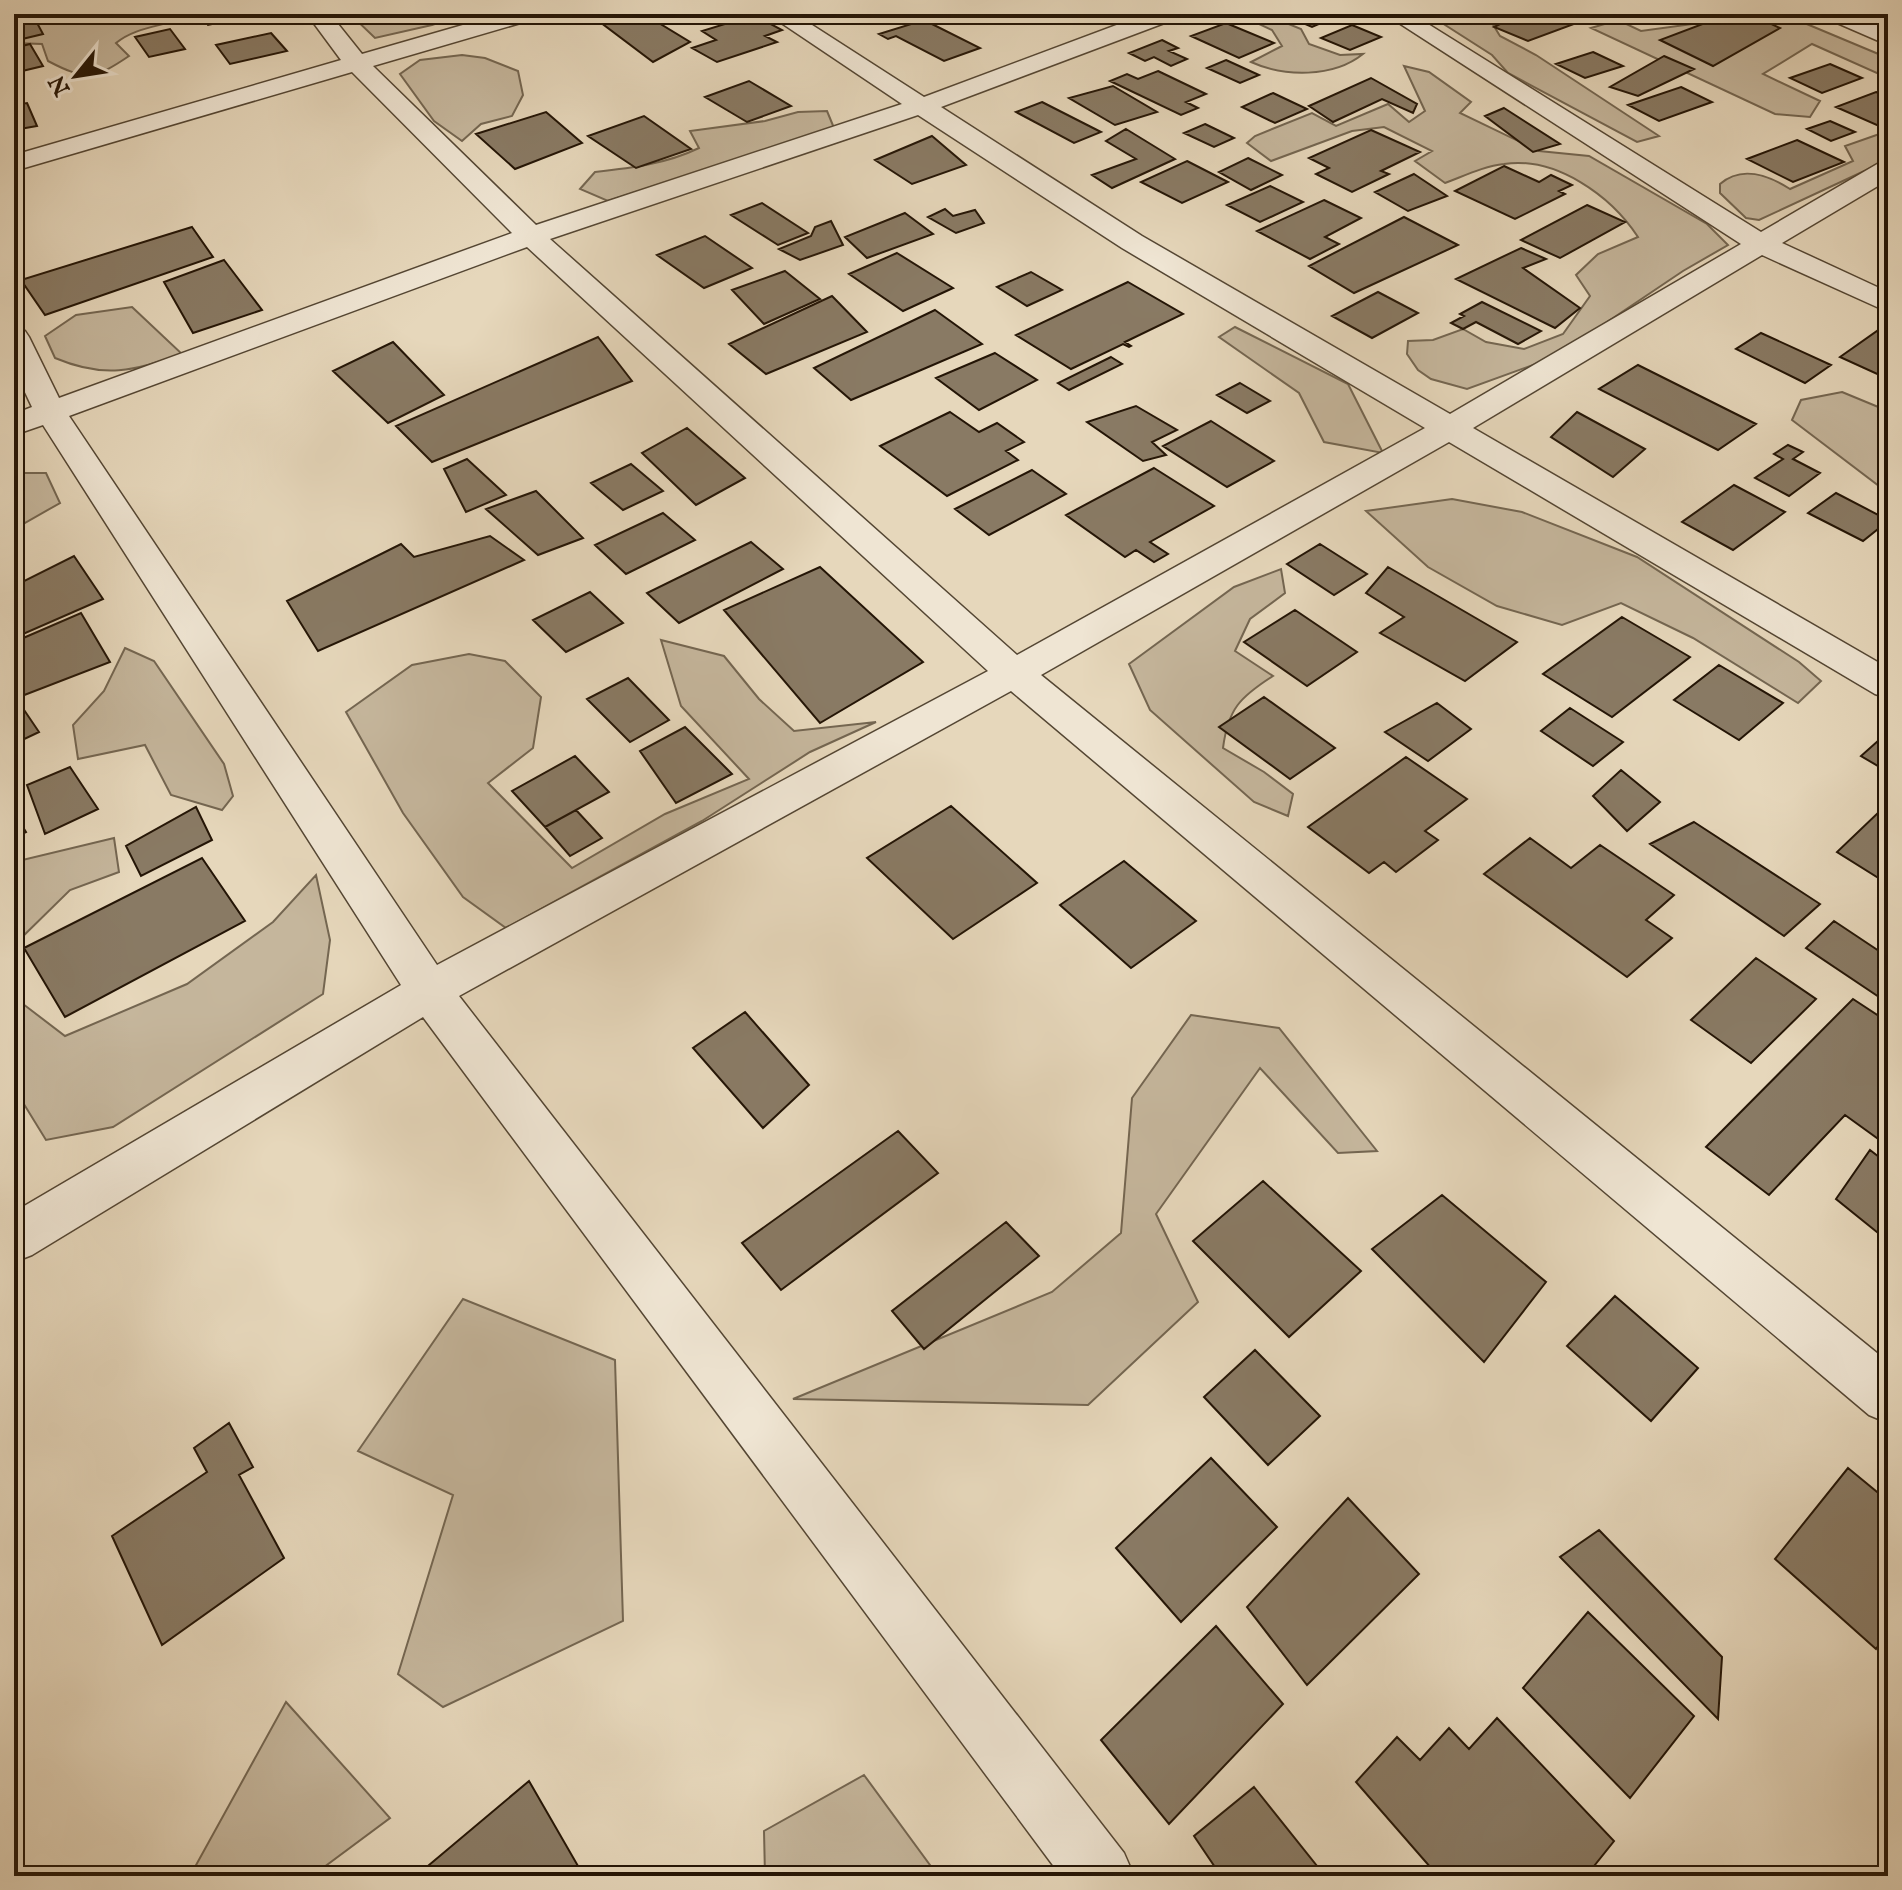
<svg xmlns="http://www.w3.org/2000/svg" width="1902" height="1890" font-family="'IM FELL English',serif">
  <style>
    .green { fill: #c5b69c; stroke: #746651; stroke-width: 2 }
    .building { fill: #897a64; stroke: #241506; stroke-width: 2 }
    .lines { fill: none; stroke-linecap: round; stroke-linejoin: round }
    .minor-casing { stroke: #544633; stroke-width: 3 }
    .minor { fill: #efe5d3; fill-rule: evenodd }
  </style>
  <rect width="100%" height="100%" fill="#e6d7bb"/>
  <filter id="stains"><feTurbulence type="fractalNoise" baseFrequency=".0025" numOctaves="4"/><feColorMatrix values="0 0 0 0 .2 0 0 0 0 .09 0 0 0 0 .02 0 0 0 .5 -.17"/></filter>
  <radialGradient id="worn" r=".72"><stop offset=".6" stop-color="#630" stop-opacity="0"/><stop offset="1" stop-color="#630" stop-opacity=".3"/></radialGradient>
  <path class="green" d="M14 14H79L94 18 192 14C167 27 138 25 116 43L129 56C95 79 86 81 48 61L42 44 14 43Z
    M350 14H463L432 25 375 38Z
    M1246 14H1264L1301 29 1309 44 1340 55 1363 54C1333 78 1284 77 1251 62L1282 46 1272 30 1242 16Z
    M1428 14H1492L1489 18 1500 36 1536 55 1659 136 1637 142 1508 73 1492 55Z
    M1790 17 1888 58V78L1812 44 1763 74 1820 101 1810 117 1775 114 1591 28 1618 20 1641 31 1707 22 1735 31Z
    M462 55 485 58 518 71 523 95 512 116 481 124 462 141 434 121 400 74 420 60Z
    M1404 66 1429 72 1471 102 1460 113 1539 151 1589 156 1707 224 1728 245 1683 271 1555 357 1467 389 1431 379 1418 370 1407 354 1408 341 1433 340 1463 329 1486 342 1524 349 1563 334 1590 296 1576 275 1598 254 1638 237C1611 196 1556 156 1504 164 1484 166 1464 176 1445 183L1415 161 1432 151 1384 127 1352 131 1271 161 1247 143 1255 136 1312 113 1336 126 1388 104 1409 122 1425 111Z
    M827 111 834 128 608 201 580 189 595 172C631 168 666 164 699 148L690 131 765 121 798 112Z
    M1888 131V160L1759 220 1746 218 1720 193V184C1742 165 1768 175 1790 189L1853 161 1845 146Z
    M132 307 182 354C133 371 105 379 55 358L45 336 76 315Z
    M1235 327 1348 384 1383 453 1324 442 1299 393 1219 337Z
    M1842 392 1888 411V488L1879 486 1792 420 1801 400Z
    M14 473H46L60 503 16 528Z
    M1452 499 1522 512 1637 557 1799 662 1821 681 1798 703 1693 638 1621 603 1562 625 1497 606 1428 567 1366 511Z
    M1281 569 1285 593 1250 619 1235 651 1273 676C1240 697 1228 709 1223 748L1264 772 1293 794 1288 816 1254 802 1150 710 1129 664 1234 587Z
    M661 640 724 656 759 699 794 731 876 722 810 752 702 821 506 928 463 897 403 813 346 712 412 665 469 654 505 661 541 697 533 748 488 783 572 868 665 814 749 779 681 706Z
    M125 648 154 661 224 764 233 796 222 810 171 795 145 745 78 759 73 725 104 691Z
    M114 838 119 872 70 890 14 945V862Z
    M316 875 330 940 323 994 113 1127 46 1140 14 1088V974L23 1004 65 1036 187 984 273 922Z
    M1191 1015 1279 1028 1377 1151 1338 1153 1260 1068 1156 1214 1198 1302 1088 1405 793 1399 1052 1292 1121 1233 1132 1098Z
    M463 1299 615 1360 623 1621 443 1707 398 1674 453 1495 358 1451Z
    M286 1702 390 1818 312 1876H190Z
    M864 1775 938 1876H765L764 1831Z"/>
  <path class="building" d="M200 14H259L208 25Z
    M625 14H644L690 42 653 62 596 19Z
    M1282 14H1342L1312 27Z
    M1520 14H1564L1582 21 1528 41 1494 27Z
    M1729 14H1750L1780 28 1713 66 1660 40Z
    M754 15 782 30 765 36 777 42 717 62 692 48 716 40 702 31Z
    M924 20 980 48 944 61 896 36 888 39 879 34Z
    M36 21 43 34 14 41V26Z
    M1226 23 1274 43 1239 58 1191 36Z
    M1352 25 1381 37 1350 50 1321 38Z
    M170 29 185 49 149 57 135 37Z
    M271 33 287 51 230 64 216 45Z
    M1162 40 1178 48 1169 51 1187 59 1171 66 1154 57 1145 61 1129 53Z
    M30 44 43 66 14 73V48Z
    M1593 52 1623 66 1585 78 1556 64Z
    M1664 56 1694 69 1638 96 1610 87Z
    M1226 60 1259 75 1240 83 1207 68Z
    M1830 64 1862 78 1822 93 1790 78Z
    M1158 71 1206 94 1186 102 1198 108 1181 115 1110 81 1127 74 1138 79Z
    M1371 78 1417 104 1413 113 1382 99 1333 122 1309 106Z
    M749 81 791 106 747 122 705 97Z
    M1113 86 1157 112 1115 125 1069 98Z
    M1681 87 1712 102 1659 121 1628 105Z
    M1876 92 1888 97V123L1879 126 1836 107Z
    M1273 93 1307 109 1275 123 1242 107Z
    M1042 102 1101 132 1074 143 1016 112Z
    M27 103 37 126 14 130V105Z
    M1504 108 1560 144 1533 152 1485 116Z
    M546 112 582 143 515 169 476 134Z
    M644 116 691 149 636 168 588 136Z
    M1830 121 1855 132 1831 141 1807 129Z
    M1205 124 1234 138 1214 147 1184 133Z
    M1126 129 1175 159 1112 188 1092 175 1136 159 1106 141Z
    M1371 130 1420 152 1381 171 1389 174 1352 192 1316 174 1329 168 1309 158Z
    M932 136 966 165 912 184 875 160Z
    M1797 140 1844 162 1793 182 1747 159Z
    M1248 158 1282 175 1251 190 1219 172Z
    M1187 161 1228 182 1182 203 1141 182Z
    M1504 166 1539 182 1551 175 1572 185 1559 191 1565 194 1515 219 1455 191Z
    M1414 174 1447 196 1408 211 1375 192Z
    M1270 186 1303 202 1260 222 1227 205Z
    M1324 200 1361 218 1325 237 1339 244 1310 259 1257 231Z
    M762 203 808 233 778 245 731 215Z
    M1587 205 1625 222 1560 258 1521 240Z
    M945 209 953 216 975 210 984 223 956 233 928 217Z
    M905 213 933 234 867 258 845 237Z
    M1404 217 1458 245 1354 293 1309 266Z
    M831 221 843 245 800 260 779 249 811 236 815 227Z
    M192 227 213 257 45 315 21 280Z
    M705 236 752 268 704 288 657 255Z
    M1521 248 1546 259 1523 268 1580 308 1555 328 1456 279Z
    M897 253 953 288 903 311 849 274Z
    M224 260 262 310 193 333 164 282Z
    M785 271 820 299 764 324 732 290Z
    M1031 272 1062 290 1027 306 997 287Z
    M1128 282 1183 314 1125 342 1131 346 1129 347 1123 344 1071 369 1016 335Z
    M1378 292 1418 313 1372 338 1332 316Z
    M832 296 867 332 766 374 729 344Z
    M1482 302 1541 331 1518 344 1476 322 1463 329 1451 323 1464 316 1460 314Z
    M935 310 982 344 851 400 814 368Z
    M1877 331 1888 336 1886 378 1840 357Z
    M1761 333 1831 365 1805 383 1736 349Z
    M598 337 632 381 432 462 396 426Z
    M393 342 444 395 388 423 333 371Z
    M995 353 1037 380 979 410 936 378Z
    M1111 357 1122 364 1069 390 1058 383Z
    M1638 365 1756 424 1718 450 1599 389Z
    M1240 383 1270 401 1247 413 1217 395Z
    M1136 406 1177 430 1152 442 1166 455 1143 461 1087 422Z
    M950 412 979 432 997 423 1024 442 1006 451 1018 460 947 496 880 446Z
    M1577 412 1645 449 1613 477 1551 437Z
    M1211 421 1274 461 1227 487 1163 446Z
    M687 428 745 478 696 505 642 453Z
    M1788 445 1803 452 1793 459 1820 473 1789 496 1755 478 1783 459 1774 454Z
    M467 459 506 495 466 512 444 469Z
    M631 464 663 491 623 510 591 483Z
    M1154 468 1214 506 1150 542 1168 554 1154 562 1136 550 1125 557 1066 515Z
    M1032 470 1066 494 989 535 955 509Z
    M1734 485 1785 512 1733 550 1682 522Z
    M536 491 583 538 538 555 486 509Z
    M1836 493 1888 520V521L1863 541 1808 513Z
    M663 513 695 540 626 574 595 545Z
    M490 536 524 560 318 651 287 601 401 544 414 557Z
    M751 542 783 569 679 623 647 593Z
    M1320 544 1367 574 1334 595 1287 564Z
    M74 556 103 599 14 638V586Z
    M820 567 923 662 820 723 724 610Z
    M1388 567 1517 642 1465 681 1380 633 1404 617 1366 593Z
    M590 592 623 623 566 652 533 620Z
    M1295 610 1357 652 1307 686 1244 642Z
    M81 613 110 662 14 699V642Z
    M1622 617 1690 657 1612 717 1543 674Z
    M1719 665 1783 703 1739 740 1674 700Z
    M628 678 669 720 630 742 587 699Z
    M1264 697 1335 748 1290 779 1219 727Z
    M18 701 39 732 14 744V702Z
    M1437 703 1471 729 1428 761 1385 732Z
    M1570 708 1623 742 1593 766 1541 731Z
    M685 727 732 774 676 803 640 751Z
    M1888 732V772L1861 756Z
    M575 756 609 792 545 827 512 791Z
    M1406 757 1467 799 1425 831 1438 840 1396 872 1384 862 1369 873 1308 827Z
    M70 767 98 809 45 834 27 785Z
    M1621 770 1660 802 1627 831 1593 796Z
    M951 806 1037 883 953 939 867 858Z
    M196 807 212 840 141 876 126 846Z
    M576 810 602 838 570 856 545 827Z
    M1881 810 1888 815V884L1837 852Z
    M14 812 26 832 14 838Z
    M1694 822 1820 904 1784 936 1650 844Z
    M1530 838 1571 868 1600 845 1674 895 1646 920 1672 938 1627 977 1484 874Z
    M202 858 245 921 65 1017 24 948Z
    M1124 861 1196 921 1131 968 1060 905Z
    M1834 921 1888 957V993L1882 999 1806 948Z
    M1756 958 1816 999 1751 1063 1691 1020Z
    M1853 999 1888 1022V1146L1845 1115 1769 1195 1706 1147Z
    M745 1012 809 1085 763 1128 693 1048Z
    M898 1131 938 1173 781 1290 742 1243Z
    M1870 1150 1888 1164V1241L1836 1199Z
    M1263 1181 1361 1271 1289 1337 1193 1241Z
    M1442 1195 1546 1282 1484 1362 1372 1249Z
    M1006 1222 1039 1256 924 1349 892 1311Z
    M1615 1296 1698 1368 1651 1421 1567 1346Z
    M1255 1350 1320 1416 1268 1465 1204 1397Z
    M229 1423 253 1467 239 1475 284 1558 162 1645 112 1536 207 1472 194 1448Z
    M1211 1458 1277 1527 1181 1622 1116 1548Z
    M1848 1468 1888 1501V1632L1876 1649 1775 1559Z
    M1348 1498 1419 1574 1307 1685 1247 1607Z
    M1599 1530 1722 1657 1718 1719 1560 1557Z
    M1588 1612 1694 1716 1630 1798 1523 1688Z
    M1216 1626 1283 1704 1169 1824 1101 1740Z
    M1497 1718 1614 1841 1586 1876H1438L1356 1782 1397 1737 1420 1760 1449 1728 1469 1749Z
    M529 1781 578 1866 567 1876H416Z
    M1254 1787 1325 1876H1221L1194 1836Z"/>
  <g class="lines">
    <g class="minor-casing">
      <path id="minor" d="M307 14H330L362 54 501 14H537L534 19 373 66 536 225 902 104 768 14H795L924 97 1146 14H1178L1175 19 941 107 1142 236 1450 414 1741 244 1385 14H1412L1761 232 1879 163 1888 161V180L1782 243 1888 292V312L1762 255 1473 428 1888 668V698L1875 694 1449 442 1041 675 1888 1362V1423L1869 1415 1011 691 459 996 1124 1853 1134 1876H1061L423 1017 32 1255 14 1262V1212L401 985 43 425 14 435V414L32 407 14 369V328L25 331 29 337 59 398 512 233 352 72 14 171V155L341 60ZM918 115 1122 248 1425 428 1017 655 550 239ZM527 247 988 671 437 965 69 416Z
        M1825 14H1855L1888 29V45L1828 19Z"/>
    </g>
    <use href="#minor" class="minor"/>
  </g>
  <rect width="1902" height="1890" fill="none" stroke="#e6d7bb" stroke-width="48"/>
  <rect x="16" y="16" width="1870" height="1858" fill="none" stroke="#241506" stroke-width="4"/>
  <rect x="24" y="24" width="1854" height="1842" fill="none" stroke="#241506" stroke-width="2"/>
  <g transform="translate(76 76) rotate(240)" stroke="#efe5d3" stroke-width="6" paint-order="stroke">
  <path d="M0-6L14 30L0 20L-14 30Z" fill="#241506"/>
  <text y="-12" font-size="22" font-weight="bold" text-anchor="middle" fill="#241506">N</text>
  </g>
  <rect width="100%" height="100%" filter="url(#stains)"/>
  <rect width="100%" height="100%" fill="url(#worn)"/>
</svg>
